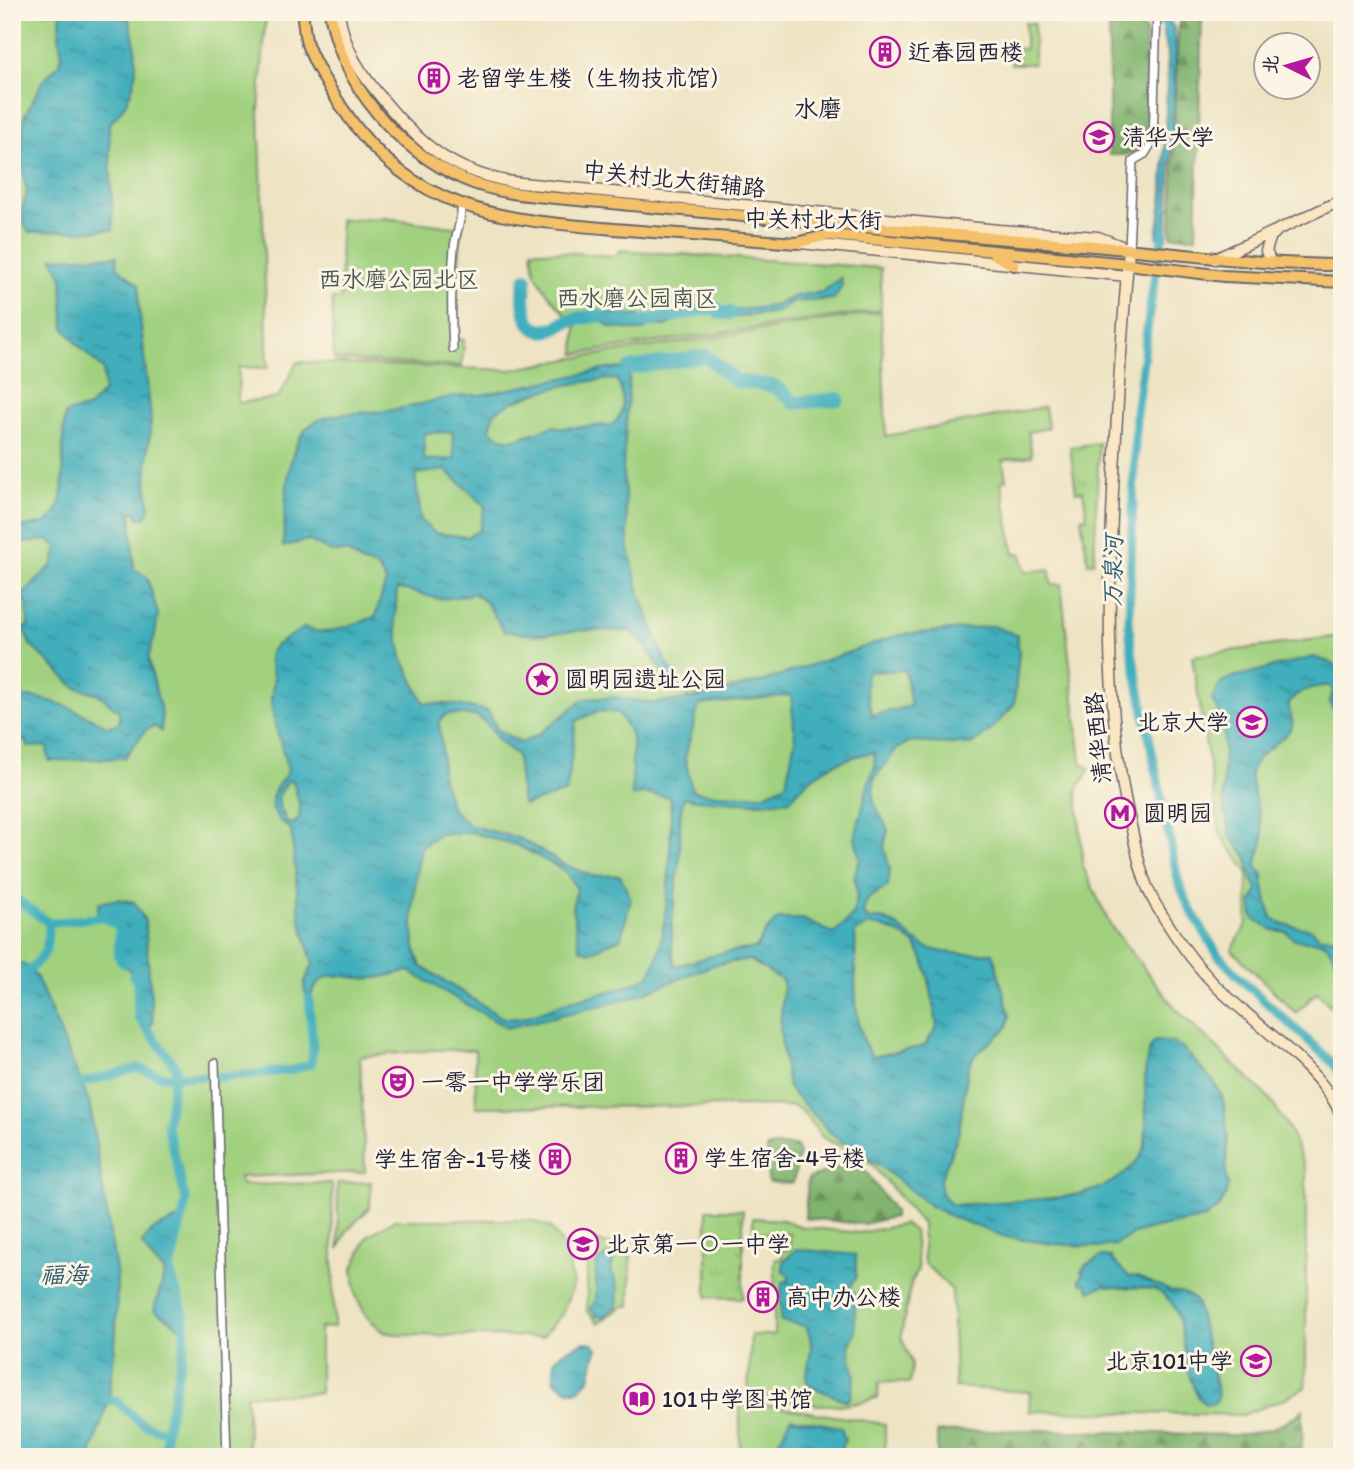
<svg xmlns="http://www.w3.org/2000/svg" width="1354" height="1469" font-family="Itim,'LXGW WenKai TC',sans-serif">
  <style>
    .grass { fill: url(#grass-tufts); stroke: #627a5d; stroke-width: 2 }
    .forest { fill: url(#forest-firs); stroke: #516a54; stroke-width: 2 }
    .green { fill: #a1d17f; stroke: #627a5d; stroke-width: 2 }
    .water { fill: url(#water-ripples); stroke: #31687c; stroke-width: 2; fill-rule: evenodd }
    .lines { fill: none; stroke-linecap: round; stroke-linejoin: round }
    .canal { stroke: #40aebc; stroke-width: 9 }
    .river { stroke: #40aebc; stroke-width: 14 }
    .street-casing { stroke: #69666b; stroke-width: 10 }
    .secondary-casing { stroke: #69666b; stroke-width: 13 }
    .primary-casing { stroke: #69666b; stroke-width: 14 }
    .street { stroke: #fff; stroke-width: 7 }
    .secondary { stroke: #fbe6c3; stroke-width: 10 }
    .primary { stroke: #f4c16a; stroke-width: 10 }
    .labels { text-anchor: middle; stroke-width: 6; stroke-linejoin: round; paint-order: stroke }
    .poi-label { font-size: 23px; fill: #22223b; stroke: #fcf5e5; text-anchor: start }
    .street-label { font-size: 23px; fill: #22223b; stroke: #fcf5e5 }
    .park-label { font-size: 23px; fill: #48574f; stroke: #fcf5e5 }
    .neighbourhood-label { font-size: 24px; fill: #22223b; stroke: #fcf5e5 }
    .water-label { font-size: 24px; font-style: italic; fill: #2e5a6f; stroke: #fcf5e5 }
  </style>
  <defs>
    <pattern id="grass-tufts" width="24" height="20" patternUnits="userSpaceOnUse" patternTransform="scale(1.75)"><rect width="24" height="20" fill="#a1d17f"/><path d="M3 7l-1-3M5 7V3M7 7l1-3M15 17l-1-3M17 17v-4M19 17l1-3" fill="none" stroke="#8ab36f"/></pattern>
    <pattern id="forest-firs" width="22" height="20" patternUnits="userSpaceOnUse" patternTransform="scale(1.75)"><rect width="22" height="20" fill="#80b36e"/><path d="M5 1l3.5 6h-7zM16 11l3.5 6h-7z" fill="#68915c"/></pattern>
    <pattern id="water-ripples" width="26" height="14" patternUnits="userSpaceOnUse" patternTransform="scale(1.75)"><rect width="26" height="14" fill="#40aebc"/><path d="M2 4q2-2 4 0t4 0M15 11q2-2 4 0t4 0" fill="none" stroke="#358d9a"/></pattern>
  </defs>
  <rect width="100%" height="100%" fill="#fcf5e5"/>
  <filter id="ink" filterUnits="userSpaceOnUse"><feTurbulence type="fractalNoise" baseFrequency=".0143" numOctaves="2"/><feDisplacementMap in="SourceGraphic" scale="14" xChannelSelector="R" yChannelSelector="G"/><feConvolveMatrix kernelMatrix="1 2 1 2 8 2 1 2 1" color-interpolation-filters="sRGB"/></filter>
  <filter id="wash" filterUnits="userSpaceOnUse"><feTurbulence type="fractalNoise" baseFrequency=".00686" numOctaves="4" result="noise"/><feDisplacementMap in="SourceGraphic" scale="28" xChannelSelector="R" yChannelSelector="G"/><feGaussianBlur stdDeviation="1.57" result="paint"/><feColorMatrix in="noise" values="0 0 0 0 0 0 0 0 0 0 0 0 0 0 0 0 0 1.4 0 .05"/><feComposite in="paint" operator="in"/></filter>
  <g filter="url(#wash)">
    <rect width="100%" height="100%" fill="#eee3c3"/>
    <path class="grass" d="M1099 443 1094 562 1088 563 1081 518 1087 517 1083 491 1076 492 1070 447Z
      M707 1210H743V1298L707 1297Z"/>
    <path class="forest" d="M1184 12H1202L1196 237 1171 236 1178 27Z
      M1109 17C1125 18 1135 19 1146 31V139L1139 151 1126 155H1109Z
      M774 1146H796L799 1154 793 1183 768 1182 767 1148Z
      M850 1162 865 1170 894 1211V1217L863 1224 805 1218 808 1179Z
      M1303 1410 1302 1449H1290L1289 1457H937V1432L1029 1430 1234 1435C1261 1433 1282 1428 1303 1410Z"/>
    <path class="green" d="M12 12H266L259 110 268 368 239 367 238 403 278 398 297 362 510 370 569 359 881 312 886 436 1045 407 1048 428 1028 432 1032 456 1003 460 1006 480 1001 481 1014 554 1021 553 1025 572 1049 569 1052 585 1061 584 1081 762 1090 769 1077 790 1083 867 1110 925 1177 1010 1269 1098 1290 1130 1306 1171V1387L1286 1398 1243 1415 1029 1411 1030 1392 955 1387 952 1290 924 1263 922 1224 870 1162 822 1137 804 1113 794 1106 476 1107 475 1050H432L360 1057 365 1172 239 1177 241 1185 332 1183 334 1327 320 1328V1393L246 1395 249 1457H12Z
      M1025 23H1034V64H1011L1010 49H1025Z
      M385 218 461 228 454 338 464 340 462 366 334 360 332 299H341L340 220Z
      M532 250 614 256 621 250 881 268V310L575 354 576 327 545 290 535 273Z
      M1342 636V1018L1317 992 1296 1013 1232 950 1247 924 1248 872 1220 834 1192 656Z
      M371 1182 370 1207 346 1232 339 1249 337 1183Z
      M753 1218 783 1220 802 1227 860 1233 904 1224 914 1231 918 1270 911 1283 901 1336 912 1364 910 1383 879 1382 878 1397C836 1414 792 1400 748 1394L751 1335H774L775 1259H782V1250L790 1249V1234L753 1233Z
      M394 1220H530L550 1227 566 1249 573 1285 562 1314 542 1337 401 1335 384 1332 367 1317 356 1296 353 1268 368 1236Z
      M587 1238 607 1244H631L630 1306H624L598 1323 587 1311Z
      M740 1401 885 1424V1457H740Z"/>
    <path class="water" d="M61 12H127C140 54 143 92 109 124L113 230 29 232 24 224 22 209 27 193 21 160 24 117 42 82 58 65 62 56 59 36Z
      M1167 17 1174 28 1176 51 1167 238 1157 237 1163 193 1168 53 1163 36V19Z
      M117 256V267L139 285V306L151 419 146 477 150 509 146 518H138L136 512H131L134 569 147 577 158 614 155 635 148 658 162 715 161 731 154 726 147 729 124 758 49 761 47 746 28 747 27 740 12 744V698C44 692 81 712 108 727L120 722 119 711 98 694 75 687 30 645 23 627H28L27 602H23V594L53 564 57 546 48 540 12 544V529L46 523C49 519 54 514 57 510 69 483 58 443 66 413L89 407 104 391 103 369 76 343 64 328 62 277 52 258Z
      M841 278 842 286 834 299 794 302 778 312 722 319 711 312 686 315 666 326H651L641 331 610 327 602 321H583L582 317 602 312 663 318 672 312 718 307 723 312 773 306 795 296 822 292Z
      M630 368 623 469 629 549 641 598 665 660 690 699 767 680 899 635 992 626 1017 635 1019 652 1014 705 990 731 971 745 909 742 897 749 874 779 873 800 888 830 884 847 890 870 888 886 868 899 863 912 868 920C897 913 909 943 931 949 951 955 973 954 993 953L1010 1016 1007 1028 974 1056 968 1068 959 1132 940 1181 942 1194 952 1205C977 1203 1003 1202 1029 1200 1072 1197 1120 1193 1144 1150 1151 1122 1136 1061 1155 1041L1175 1043 1182 1047 1214 1082 1223 1098 1228 1138 1226 1174 1228 1186 1225 1197 1219 1207 1205 1218 1147 1230 1136 1233 1115 1245 1100 1247 1054 1244 1005 1237 952 1217 929 1205 880 1166 835 1137 788 1088 780 1031 783 981 750 960 716 964 629 999 507 1028 409 971C398 973 387 977 376 978 344 982 326 960 309 999 299 987 307 976 313 964L300 919 291 829C277 821 266 806 275 790 279 782 285 778 288 770L274 721 271 700 274 678 269 660 270 653 276 645 305 627 315 631 329 632 375 617 386 581 377 567 361 562 347 552H331L308 540 283 547C286 514 281 433 321 419 343 411 367 414 391 410 421 406 451 393 481 395L607 369ZM616 379C624 392 627 416 611 425L562 428 554 426 512 440 502 438 490 430 494 413C523 392 580 380 616 379ZM453 432 454 459 424 460V433ZM446 470 485 506 479 531 467 537 435 533 421 521 415 474ZM397 589C411 590 422 595 435 598 448 600 462 596 474 593L487 604 504 631 534 635 587 630 629 631 640 639 670 681H677L689 699 654 703 615 697 584 699 539 734 522 743 497 729 488 711 452 704 424 703 402 657 395 620ZM905 670 911 706 872 715 866 691 867 672ZM791 695 795 739 786 784 762 795 707 794 692 790 685 758 699 705ZM598 711 618 713 632 735V796L642 794 670 797C673 826 668 961 647 977 633 987 588 996 570 1001 549 1007 525 1022 503 1018L421 966C406 934 415 881 421 847L439 834 471 832 519 846 565 871 577 889 572 907 580 949 590 952 621 938 631 899 620 875 592 876 563 864 521 839 469 825 452 809 442 779V749L439 722 446 714 477 716 487 724 499 741 517 755 521 797 524 805 567 792 576 721ZM874 752 875 767 869 781 855 838 860 858 854 876 857 894 853 915 834 934 803 919H778L765 932 756 948 722 953 675 966C666 928 678 889 680 851 681 832 678 815 684 797L695 800 761 803 790 800C814 770 836 760 874 752ZM288 781H293L294 785 300 807 299 818 294 824 288 823C277 802 273 802 288 781ZM869 925C884 926 905 934 915 945 928 960 934 1007 937 1027L924 1046 872 1057C849 1022 857 972 855 932Z
      M1313 657 1329 662 1342 670V711L1337 708 1332 709 1330 702 1333 691 1330 686C1318 685 1299 690 1291 700 1283 710 1298 719 1290 730 1279 745 1255 752 1251 773 1249 784 1262 820 1263 836 1264 848 1257 856 1256 866L1264 876 1263 883 1271 917 1282 924 1310 929 1320 937H1334L1341 941 1342 969C1335 962 1333 950 1325 944 1312 936 1299 948 1287 932L1273 930 1255 920 1253 916 1251 903 1257 892V888L1252 880 1247 857 1231 838 1223 801 1224 729 1222 720 1212 699 1221 682 1233 677Z
      M118 899 134 902 145 921 153 1023 146 1028 138 1017 137 980 118 956 119 927 102 917 96 918 99 903Z
      M12 963 24 964 37 978 89 1101 117 1277 116 1336 109 1400 90 1457H12Z
      M179 1218 182 1219 170 1271 185 1317V1331L154 1310 165 1272 150 1257 142 1243 151 1231Z
      M796 1249 856 1255V1277L849 1289 855 1293V1334L849 1346 855 1376 851 1396 847 1401 812 1387 806 1380C808 1359 816 1346 806 1326L780 1321 782 1282 788 1281 789 1275 783 1271V1262Z
      M608 1255 614 1258 611 1270 618 1288 617 1307 603 1317 596 1316 591 1309 596 1299V1266L599 1261Z
      M1103 1256 1112 1257 1111 1259 1128 1276 1137 1277 1171 1291 1183 1293 1193 1298 1197 1304 1218 1393 1216 1403 1206 1405C1174 1378 1195 1309 1158 1291 1146 1285 1120 1290 1104 1285L1090 1292 1085 1283 1081 1284 1079 1280 1083 1275 1081 1272 1085 1265Z
      M584 1342 593 1343 597 1349 590 1378 578 1391H570L554 1381V1361L563 1352Z
      M791 1418 841 1427 845 1440 836 1457H782L778 1443Z"/>
    <g class="lines">
      <path class="canal" d="M1148 12 1161 19 1168 29
        M1164 227 1151 300 1136 413 1129 622 1131 647 1173 856 1178 880 1189 907 1218 955 1247 985 1334 1064 1342 1077
        M12 896 49 923 102 917 119 926 118 956 124 964
        M30 970 46 951 49 923
        M133 976 137 980 138 1017 176 1067 167 1125 186 1201 170 1271 185 1317 184 1346 166 1431 165 1457
        M82 1083 138 1068 162 1076 223 1077 292 1070 311 1064 313 1048 309 999
        M109 1400H115C134 1416 140 1428 166 1431"/>
      <path class="river" d="M526 279C522 298 522 339 553 329 555 329 560 325 562 324 573 318 588 317 600 316
        M643 322 715 307 720 313H730
        M630 368 706 356 736 381 774 386 795 403 838 399"/>
    </g>
  </g>
  <g filter="url(#ink)">
    <g class="lines">
      <g class="street-casing">
        <path id="street" d="M1129 249 1133 161 1145 154 1153 141 1157 12
          M453 349C451 315 451 281 454 248 455 234 463 219 461 205
          M215 1063 227 1457"/>
      </g>
      <g class="secondary-casing">
        <path id="secondary" d="M339 12C344 50 361 74 385 102 423 148 460 176 521 183L999 230 1098 237 1129 249C1122 330 1117 411 1113 492 1108 605 1105 720 1132 830 1137 854 1143 884 1156 905 1175 936 1190 959 1216 986 1251 1021 1329 1074 1342 1119
          M800 243 1127 276
          M1215 259 1342 200
          M1271 263 1266 251 1271 236 1275 233"/>
      </g>
      <g class="primary-casing">
        <path id="primary" d="M302 12C304 22 304 34 307 44 315 66 330 89 343 109 416 217 508 220 627 230 683 234 740 239 796 243L829 235 1128 264 1224 276 1342 282
          M330 12C342 86 396 148 463 179 499 195 539 196 578 200 616 203 655 208 694 211 826 225 960 235 1093 246 1176 253 1258 265 1342 265
          M994 254 1014 265"/>
      </g>
      <use href="#street" class="street"/>
      <use href="#secondary" class="secondary"/>
      <use href="#primary" class="primary"/>
    </g>
  </g>
  <defs>
    <g id="building-ring" transform="scale(1.575)"><circle r="9.5" fill="#fcf5e5" stroke="#b5179e" stroke-width="1.5"/><path d="M-4-6H4V6H1V3H-1V6H-4ZM-2.5-4.3h1.7v1.8h-1.7ZM.8-4.3h1.7v1.8H.8ZM-2.5-1h1.7V.8h-1.7ZM.8-1h1.7V.8H.8Z" fill="#b5179e"/></g>
    <g id="university-ring" transform="scale(1.575)"><circle r="9.5" fill="#fcf5e5" stroke="#b5179e" stroke-width="1.5"/><path d="M0-5L7-2L0 1L-7-2ZM-4 1L0 2.5L4 1V4Q0 6-4 4Z" fill="#b5179e"/></g>
    <g id="sight-ring" transform="scale(1.575)"><circle r="9.5" fill="#fcf5e5" stroke="#b5179e" stroke-width="1.5"/><path d="M0-6L1.8-2.2L6-1.7L2.9 1.2L3.7 5.4L0 3.3L-3.7 5.4L-2.9 1.2L-6-1.7L-1.8-2.2Z" fill="#b5179e"/></g>
    <g id="metro-ring" transform="scale(1.575)"><circle r="9.5" fill="#fcf5e5" stroke="#b5179e" stroke-width="1.5"/><path d="M-5.5 5V-5H-3L0 0L3-5H5.5V5H3V-.5L0 4L-3-.5V5Z" fill="#b5179e"/></g>
    <g id="theatre-ring" transform="scale(1.575)"><circle r="9.5" fill="#fcf5e5" stroke="#b5179e" stroke-width="1.5"/><path d="M-5-5.5Q0-4 5-5.5V0Q5 5 0 6Q-5 5-5 0ZM-3.3-2.5H-1v1.5H-3.3ZM1-2.5H3.3v1.5H1ZM-2.8 1Q0 5.5 2.8 1Z" fill="#b5179e"/></g>
    <g id="school-ring" transform="scale(1.575)"><circle r="9.5" fill="#fcf5e5" stroke="#b5179e" stroke-width="1.5"/><path d="M0-5L7-2L0 1L-7-2ZM-4 1L0 2.5L4 1V4Q0 6-4 4Z" fill="#b5179e"/></g>
    <g id="library-ring" transform="scale(1.575)"><circle r="9.5" fill="#fcf5e5" stroke="#b5179e" stroke-width="1.5"/><path d="M-6-4Q-3-5.5-.7-3.5V5Q-3 3-6 4ZM6-4Q3-5.5 .7-3.5V5Q3 3 6 4Z" fill="#b5179e"/></g>
  </defs>
  <g fill-rule="evenodd">
    <use href="#building-ring" x="885" y="52"/>
    <use href="#building-ring" x="434" y="78"/>
    <use href="#university-ring" x="1099" y="137"/>
    <use href="#sight-ring" x="542" y="679"/>
    <use href="#university-ring" x="1252" y="722"/>
    <use href="#metro-ring" x="1120" y="813"/>
    <use href="#theatre-ring" x="398" y="1082"/>
    <use href="#building-ring" x="681" y="1158"/>
    <use href="#building-ring" x="555" y="1159"/>
    <use href="#school-ring" x="583" y="1244"/>
    <use href="#building-ring" x="763" y="1297"/>
    <use href="#school-ring" x="1256" y="1361"/>
    <use href="#library-ring" x="639" y="1399"/>
  </g>
  <g class="labels">
    <g class="poi-label">
      <text x="908" y="60">近春园西楼</text>
      <text x="457" y="86">老留学生楼（生物技术馆）</text>
      <text x="1122" y="145">清华大学</text>
      <text x="565" y="687">圆明园遗址公园</text>
      <text x="1229" y="730" text-anchor="end">北京大学</text>
      <text x="1143" y="821">圆明园</text>
      <text x="421" y="1090">一零一中学学乐团</text>
      <text x="704" y="1166">学生宿舍-4号楼</text>
      <text x="532" y="1167" text-anchor="end">学生宿舍-1号楼</text>
      <text x="606" y="1252">北京第一〇一中学</text>
      <text x="786" y="1305">高中办公楼</text>
      <text x="1233" y="1369" text-anchor="end">北京101中学</text>
      <text x="662" y="1407">101中学图书馆</text>
    </g>
    <g class="street-label">
      <text transform="translate(674 179) rotate(6)" y="8">中关村北大街辅路</text>
      <text transform="translate(813 219) rotate(1)" y="8">中关村北大街</text>
      <text transform="translate(1098 738) rotate(-96)" y="8">清华西路</text>
    </g>
    <g class="park-label">
      <text x="399" y="287">西水磨公园北区</text>
      <text x="637" y="306">西水磨公园南区</text>
    </g>
    <g class="neighbourhood-label">
      <text x="818" y="117">水磨</text>
    </g>
    <g class="water-label">
      <text transform="translate(1113 571) rotate(-89)" y="8">万泉河</text>
      <text x="64" y="1283">福海</text>
    </g>
  </g>
  <rect width="1354" height="1469" fill="none" stroke="#fcf5e5" stroke-width="42"/>
  <g transform="translate(1287 66) rotate(275)"><circle r="33" fill="#fcf5e5" stroke="#a5a1a1" stroke-width="2"/>
  <path d="M0-5L12 26L0 18L-12 26Z" fill="#b5179e"/>
  <text y="-10" font-size="19" font-weight="bold" text-anchor="middle" fill="#22223b">北</text>
  </g>
</svg>
